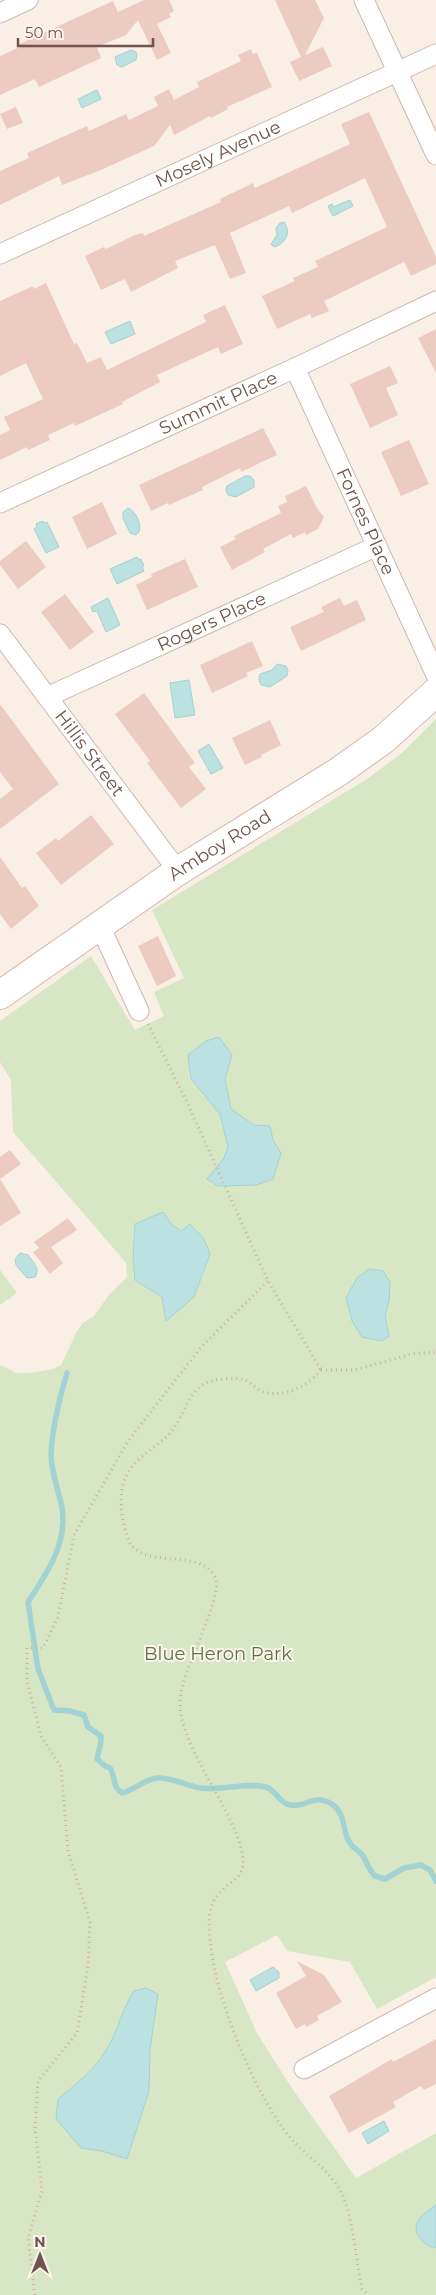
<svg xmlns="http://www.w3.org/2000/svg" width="436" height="2295" font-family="Montserrat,sans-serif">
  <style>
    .green { fill: #d7e6c5 }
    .water { fill: #bce1e1; stroke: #a3d2d2 }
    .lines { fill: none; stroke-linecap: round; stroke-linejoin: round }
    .stream { stroke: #a3d2d2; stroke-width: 5.5 }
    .building { fill: #eccbc0 }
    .minor-casing { stroke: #ccb8b0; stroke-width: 21 }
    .secondary-casing { stroke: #cfb7ad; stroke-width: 30 }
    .path { stroke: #d1aea3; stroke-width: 3; stroke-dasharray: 1 4; stroke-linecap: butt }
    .minor { stroke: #fff; stroke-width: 19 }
    .secondary { stroke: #fff; stroke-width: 28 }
    .labels { text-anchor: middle; stroke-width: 4; stroke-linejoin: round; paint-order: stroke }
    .street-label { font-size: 18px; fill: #70544d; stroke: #fdf3eb }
    .park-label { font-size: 18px; fill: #5b7546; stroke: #fdf3eb }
  </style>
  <rect width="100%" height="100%" fill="#faefe5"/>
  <path class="green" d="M436 719V1977L377 2009 350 1962 287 1951 277 1935 225 1962 257 2033 291 2087 356 2178 436 2133V2295H0V1365L16 1373H30L53 1369 61 1365 77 1331 83 1323 94 1316 109 1295 127 1277 126 1263 122 1258 13 1132 11 1080 0 1062V1021L91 956 135 1030 164 1016 154 992 184 978 152 910 367 779 402 753Z
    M0 1270 17 1293 0 1305Z"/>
  <path class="water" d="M131 50 136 52 137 55 136 60 122 67 117 65 115 57Z
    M97 90 101 99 82 108 78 99Z
    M350 200 353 206 333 216 328 206 332 204 333 207Z
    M284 222C292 233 285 244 274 247L271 244 277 235 276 228 280 223Z
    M130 321 135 334 111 344 105 332Z
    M245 476H250L254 480V487L236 497 228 495 226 490 227 486Z
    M128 508C136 511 142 525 139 532L136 535 130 533 123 518V512Z
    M43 521 44 523 47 522 59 547 46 553 34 529 37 527 36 524Z
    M137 557 139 560 141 559 144 566 142 567 144 571 117 584 110 569Z
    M108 598 120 625 106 632 97 611 93 612 91 607Z
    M277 664 286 666 288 671 287 676 270 687 261 685 259 680 260 674 272 670Z
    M189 680 195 715 175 718 170 683Z
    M209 744 223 768 211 774 198 751Z
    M219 1037 232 1055 225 1079 231 1109 254 1125 270 1126 273 1140 281 1153 273 1179 256 1185 218 1186 207 1179 224 1158 228 1147 220 1114 191 1079 188 1055 206 1041Z
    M163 1212 171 1224 181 1231 190 1224 204 1239 210 1254 194 1297 166 1321 162 1297 135 1280 133 1257 135 1224Z
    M20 1253 28 1255C33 1262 41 1269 35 1277L27 1278 16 1265 15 1259Z
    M369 1269 383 1271 390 1282 389 1301 385 1316 389 1336 382 1341 362 1337 352 1321 346 1298 357 1278Z
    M273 1967 279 1972V1978L256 1991 250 1980Z
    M146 1988 158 1994 150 2050 149 2091 127 2159 102 2151 81 2148 56 2119 58 2099C77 2083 96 2069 108 2047 119 2028 122 2009 134 1991Z
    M384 2121 389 2131 368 2144 362 2133Z
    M436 2205V2247L434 2248C421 2243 410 2231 420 2218 424 2213 431 2209 436 2205Z"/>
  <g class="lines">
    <path class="stream" d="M67 1373C59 1400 52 1427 51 1455 51 1472 59 1491 62 1508 68 1543 46 1575 28 1602L38 1669 54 1710 70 1711 84 1715 88 1727 101 1736C102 1745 98 1751 97 1759L105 1766 110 1768C116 1777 112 1787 122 1793 134 1790 145 1779 157 1778 172 1777 187 1786 201 1788 222 1791 245 1782 266 1787 276 1790 279 1803 290 1805 306 1808 315 1792 333 1805 346 1814 342 1832 350 1843 353 1848 360 1851 363 1856 367 1863 369 1870 375 1876L385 1879 404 1868 421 1865 430 1870 436 1881"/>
  </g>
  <path class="building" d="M144 0H169L174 11 169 14 171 17 157 24 171 53 157 60 138 20 126 35 97 47 101 58 39 87 35 79 0 95V56L20 47 19 44 113 1 118 12Z
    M275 0H315L324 18 305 55 323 47 332 66 299 81 290 62 301 57Z
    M251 49 253 54 257 53 272 87 227 107 228 109 211 118 210 116 174 135 170 125 154 146 101 170 62 185 59 176 0 205V171L29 158 27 153 87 126 89 131 126 114 129 120 158 106 154 97 169 89 174 100 199 87 197 82 241 61 238 55Z
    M16 107 23 123 7 129 0 114Z
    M369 112 436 257V264L411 276 404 262 324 301 329 311 312 318 310 314 277 329 262 296 295 281 293 278 318 267 315 261 387 227 365 178 292 213 289 206 230 233 246 273 230 279 215 245 175 261 178 268 131 292 125 279 101 290 85 256 104 247 106 249 135 235 143 233 144 236 221 202 220 199 253 183 255 188 350 144 341 124Z
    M46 283 74 344 77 343 87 363 101 357 107 370 206 322 203 315 225 305 243 344 221 354 218 347 157 375 160 382 122 402 123 404 75 426 74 423 48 435 50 440 28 450 27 447 0 460V435L10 430 4 417 43 399 26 363 0 376V301L33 286 34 289Z
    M436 329V373L418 338Z
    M390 366 398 383 386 388 398 415 370 428 350 384Z
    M263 428 277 455 241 472 240 468 202 487 203 490 169 505 168 503 151 511 139 485Z
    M409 440 429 484 401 496 381 452Z
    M306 486 317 508 324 517 318 529 306 535 305 532 293 538 291 534 263 549 265 552 232 570 220 547 236 539 234 536 281 513 278 506 287 502 285 496Z
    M102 502 117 534 87 549 72 517Z
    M26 541 46 567 18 589 0 565V561Z
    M185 559 198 587 147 610 136 585 152 577 151 574Z
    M65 594 94 632 70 650 41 612Z
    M340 598 344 606 357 600 366 620 301 651 290 627 324 612 321 607Z
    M252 641 263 666 246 673 248 676 212 693 200 665Z
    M144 693 195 763 189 767 206 789 181 808 147 763 150 761 115 714Z
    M0 704 59 784 0 829V799L13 789 0 772Z
    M270 720 281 745 261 755 262 757 245 765 232 738Z
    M91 815 114 844 61 885 36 853 56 838 58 841Z
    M0 857 22 888 25 886 39 906 11 929 0 914Z
    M158 936 176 976 157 986 138 946Z
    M10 1150 21 1164 0 1179 21 1213 0 1226V1157Z
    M68 1218 77 1230 51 1247 63 1263 50 1274 33 1252 39 1248 34 1242Z
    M297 1961 324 1975 342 2002 317 2016 319 2020 306 2027 305 2024 296 2029 276 1993 306 1976Z
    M436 2039V2084L424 2090 421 2086 393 2102 396 2107 349 2133 329 2096 392 2059 393 2062Z"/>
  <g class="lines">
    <g class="minor-casing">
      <g id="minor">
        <path d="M364 0 436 155"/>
        <path d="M0 13 28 0"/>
        <path id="s1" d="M0 254 436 54"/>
        <path id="s2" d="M295 368 436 675"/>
        <path id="s3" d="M0 503 295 368 436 301"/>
        <path id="s4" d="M0 634 178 871"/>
        <path id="s5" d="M47 697 377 546"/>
        <path d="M100 926 139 1011"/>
        <path d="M304 2069 436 1998"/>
      </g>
    </g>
    <g class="secondary-casing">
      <g id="secondary">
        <path id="s6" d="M0 995 178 871 338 772 383 740 436 692"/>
      </g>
    </g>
    <path class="path" d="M148 1024 186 1100 268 1281 321 1370
      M321 1370C308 1386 285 1398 264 1392 257 1391 252 1383 245 1380 236 1377 220 1379 211 1381 190 1387 185 1412 174 1428 163 1443 148 1450 135 1463 114 1485 120 1520 131 1546 136 1549 141 1553 146 1555 167 1562 203 1554 215 1577 225 1596 180 1672 180 1702 179 1745 230 1804 241 1848 249 1880 233 1876 218 1895 206 1908 209 1930 211 1946 215 1997 256 2097 289 2136 305 2156 331 2170 342 2194 353 2216 356 2263 362 2289L369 2295
      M321 1370H355L412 1354 436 1352
      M35 2295 28 2238 42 2191 35 2128 38 2081 77 2033 88 1966 90 1922 68 1851 61 1767 41 1736 27 1681V1648H43L58 1617 74 1535 128 1441 202 1346 268 1281"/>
    <use href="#minor" class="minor"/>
    <use href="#secondary" class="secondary"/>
  </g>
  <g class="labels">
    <g class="street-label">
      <text dy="6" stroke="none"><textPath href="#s1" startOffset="240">Mosely Avenue</textPath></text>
      <text dy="6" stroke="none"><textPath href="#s3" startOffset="240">Summit Place</textPath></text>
      <text dy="6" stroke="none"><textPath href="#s2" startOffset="169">Fornes Place</textPath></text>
      <text dy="6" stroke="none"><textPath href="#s5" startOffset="181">Rogers Place</textPath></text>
      <text dy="6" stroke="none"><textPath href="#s4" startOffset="149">Hillis Street</textPath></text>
      <text dy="6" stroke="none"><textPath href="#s6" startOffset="266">Amboy Road</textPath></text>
    </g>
    <g class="park-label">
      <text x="218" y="1660">Blue Heron Park</text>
    </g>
  </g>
  <g transform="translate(40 2255)" stroke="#fdf3eb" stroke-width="4" paint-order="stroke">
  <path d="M0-4L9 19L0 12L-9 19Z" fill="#70544d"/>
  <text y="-8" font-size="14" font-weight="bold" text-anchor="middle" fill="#70544d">N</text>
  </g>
  <path d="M18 38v8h135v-8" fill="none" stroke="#70544d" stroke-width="2.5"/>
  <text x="25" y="38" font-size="15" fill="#70544d" stroke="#fdf3eb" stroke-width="4" paint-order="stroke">50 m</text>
</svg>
